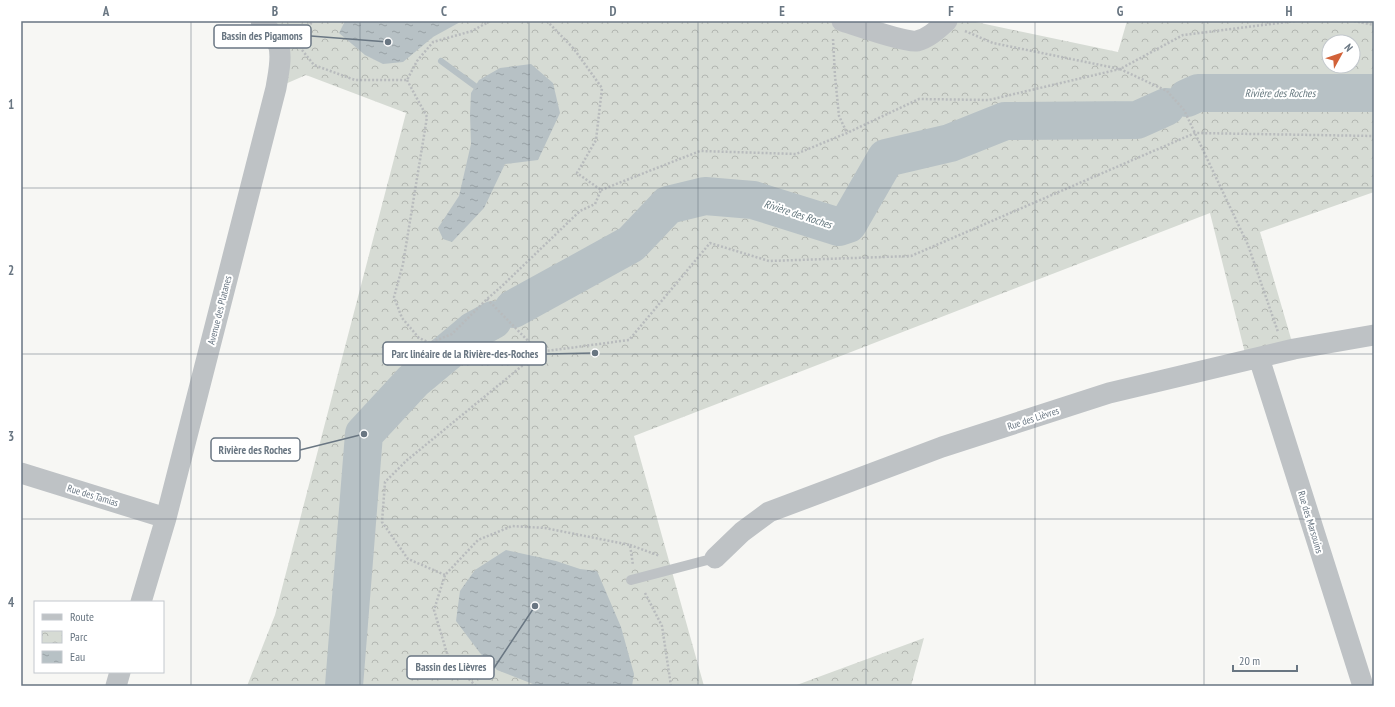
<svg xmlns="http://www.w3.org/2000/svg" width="1395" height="707" font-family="'PT Sans Narrow',sans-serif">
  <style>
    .park { fill: url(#park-crowns); fill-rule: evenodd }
    .water { fill: url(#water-ripples) }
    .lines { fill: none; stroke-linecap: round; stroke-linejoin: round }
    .stream { stroke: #b7c1c5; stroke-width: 6 }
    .river { stroke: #b7c1c5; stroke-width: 38 }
    .path { stroke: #b8bbbd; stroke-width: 2.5; stroke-dasharray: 2 2; stroke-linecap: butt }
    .lane { stroke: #bec2c5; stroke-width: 10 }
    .street { stroke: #bec2c5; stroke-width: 21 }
    .grid { fill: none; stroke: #697682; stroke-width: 1; stroke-opacity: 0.55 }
    .labels { text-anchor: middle; stroke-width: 4; stroke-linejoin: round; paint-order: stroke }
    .street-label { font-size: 10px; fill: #697682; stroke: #fff }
    .water-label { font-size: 11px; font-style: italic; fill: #64777e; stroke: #fff }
    .leader { fill: none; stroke: #697682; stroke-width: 1.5 }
    .callout-dot { fill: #697682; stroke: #fff; stroke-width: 1.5 }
    .callout { fill: #fff; stroke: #697682; stroke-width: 1.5 }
    .callout-label { font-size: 11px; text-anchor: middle; font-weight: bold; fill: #697682 }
    .neatline { fill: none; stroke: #697682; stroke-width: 1.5 }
    .grid-label { font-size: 13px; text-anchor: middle; font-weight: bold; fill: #697682 }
  </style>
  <defs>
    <pattern id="park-crowns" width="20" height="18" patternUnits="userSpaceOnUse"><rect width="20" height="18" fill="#d6dbd4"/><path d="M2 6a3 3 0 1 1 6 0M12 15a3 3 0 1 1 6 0" fill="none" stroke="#b2b6b1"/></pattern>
    <pattern id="water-ripples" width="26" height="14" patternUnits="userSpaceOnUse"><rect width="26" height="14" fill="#b7c1c5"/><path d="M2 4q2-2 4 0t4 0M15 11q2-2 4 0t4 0" fill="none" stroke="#99a1a5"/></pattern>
  </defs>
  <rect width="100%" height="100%" fill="#f7f7f4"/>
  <path class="park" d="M274 21H842L898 38 947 21H971L1118 52 1127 21H1374V192L1260 232 1294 349 1247 361 1210 213 634 436 704 686H247L275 615 406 113 306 75 276 88ZM1329 42H1353V66H1329Z
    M924 638 911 686H794Z"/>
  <path class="water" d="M345 21H462L433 37 403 62 383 64 365 55 339 33Z
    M531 64 553 83 560 113 538 160 505 164 484 208 452 242 443 239 438 228 459 196 471 144 470 114 471 93 479 80 500 68Z
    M506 550 556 561 580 569 597 571 621 627 634 674 632 686H538L497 670 480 653 456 621 460 591 475 570Z"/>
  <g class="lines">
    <path class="stream" d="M441 61 475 86"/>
    <path class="river" d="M1187 98 1198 93H1374
      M513 309 631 244 668 205 705 196 753 200 839 227 848 224 886 158 950 143 1005 121 1137 120 1166 107
      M344 686 364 434 413 381 473 331 493 320"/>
    <path class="path" d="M1354 21 1374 25
      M965 31 993 43 1120 69 1167 91 1184 110 1248 245 1278 332
      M833 39 835 76 839 116 847 133
      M300 46 312 21
      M302 50 314 65 355 80H407L417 61 433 42 472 31 490 21
      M407 80 427 117 403 264 394 297 402 318 419 338 430 343 452 334 487 299 502 286 580 211 595 204 601 190 577 173 596 140 602 88 574 49 547 21
      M601 190 700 151 796 154 847 133 919 99 989 100 1120 69 1183 35 1295 21
      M487 299 539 352
      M630 545 660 556
      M445 575 408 559 382 522 385 482 406 461 539 352 629 340 710 243 769 261 911 256 1195 133 1374 136
      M645 593 662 626 671 686
      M476 686 449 660 434 610 445 575 478 540 512 526 545 528 630 545 633 565"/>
    <path class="lane" d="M631 580 715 558"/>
    <path class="street" d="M842 21C855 25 906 43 917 41 929 38 938 29 947 21
      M1259 358 1363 686
      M21 473 166 518
      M715 558 742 532 769 512 942 447 1109 393 1294 349 1374 335
      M141 602 166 518 276 88C278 75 282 60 279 47 276 38 268 28 261 21
      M116 686 120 672"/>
  </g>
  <path class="grid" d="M191 21V686M360 21V686M529 21V686M698 21V686M866 21V686M1035 21V686M1204 21V686M21 188H1374M21 354H1374M21 519H1374"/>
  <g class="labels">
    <g class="street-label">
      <text transform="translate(219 310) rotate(-76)" y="4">Avenue des Platanes</text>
      <text transform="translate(1033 418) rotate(-18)" y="4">Rue des Lièvres</text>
      <text transform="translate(93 495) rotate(17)" y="4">Rue des Tamias</text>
      <text transform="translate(1311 522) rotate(73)" y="4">Rue des Marsouins</text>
    </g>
    <g class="water-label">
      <text x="1280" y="97">Rivière des Roches</text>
      <text transform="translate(798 214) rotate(18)" y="4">Rivière des Roches</text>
    </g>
  </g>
  <path class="leader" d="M388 42L311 36M595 353L546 354M364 434L300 450M535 606L494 668"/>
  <g class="callout-dot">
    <circle cx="388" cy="42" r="4"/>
    <circle cx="595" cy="353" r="4"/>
    <circle cx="364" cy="434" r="4"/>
    <circle cx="535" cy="606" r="4"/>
  </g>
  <g class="callout">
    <rect x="214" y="25" width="97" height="23" rx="4"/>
    <rect x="383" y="342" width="163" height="23" rx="4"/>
    <rect x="211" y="438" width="89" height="23" rx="4"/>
    <rect x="407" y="656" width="87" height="23" rx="4"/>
  </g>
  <g class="callout-label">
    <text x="262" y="40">Bassin des Pigamons</text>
    <text x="465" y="358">Parc linéaire de la Rivière-des-Roches</text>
    <text x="255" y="454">Rivière des Roches</text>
    <text x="451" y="671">Bassin des Lièvres</text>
  </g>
  <rect width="1395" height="707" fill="none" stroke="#ffffff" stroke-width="44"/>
  <rect x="34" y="601" width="130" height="72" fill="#ffffff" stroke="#c3c8cd"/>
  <rect x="42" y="614" width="20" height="6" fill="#bec2c5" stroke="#c3c8cd"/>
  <text x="70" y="621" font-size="12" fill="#697682">Route</text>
  <rect x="42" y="631" width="20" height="12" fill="url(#park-crowns)" stroke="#c3c8cd"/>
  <text x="70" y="641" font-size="12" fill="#697682">Parc</text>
  <rect x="42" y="651" width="20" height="12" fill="url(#water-ripples)" stroke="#c3c8cd"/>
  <text x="70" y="661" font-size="12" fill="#697682">Eau</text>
  <g transform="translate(1341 54) rotate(50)"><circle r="19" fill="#ffffff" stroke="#c3c8cd"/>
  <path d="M0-3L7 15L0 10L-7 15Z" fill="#d26239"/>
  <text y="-6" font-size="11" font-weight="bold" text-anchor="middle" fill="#697682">N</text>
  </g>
  <path d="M1233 665v6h64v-6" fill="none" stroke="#697682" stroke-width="2"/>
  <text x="1239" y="665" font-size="12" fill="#697682" stroke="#ffffff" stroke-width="3" paint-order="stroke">20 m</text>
  <rect x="22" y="22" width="1351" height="663" class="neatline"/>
  <g class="grid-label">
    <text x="106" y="16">A</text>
    <text x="275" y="16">B</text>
    <text x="444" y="16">C</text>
    <text x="613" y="16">D</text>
    <text x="782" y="16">E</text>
    <text x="951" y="16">F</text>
    <text x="1120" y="16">G</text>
    <text x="1289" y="16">H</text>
    <text x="11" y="109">1</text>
    <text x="11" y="275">2</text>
    <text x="11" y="441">3</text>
    <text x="11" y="607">4</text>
  </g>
</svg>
